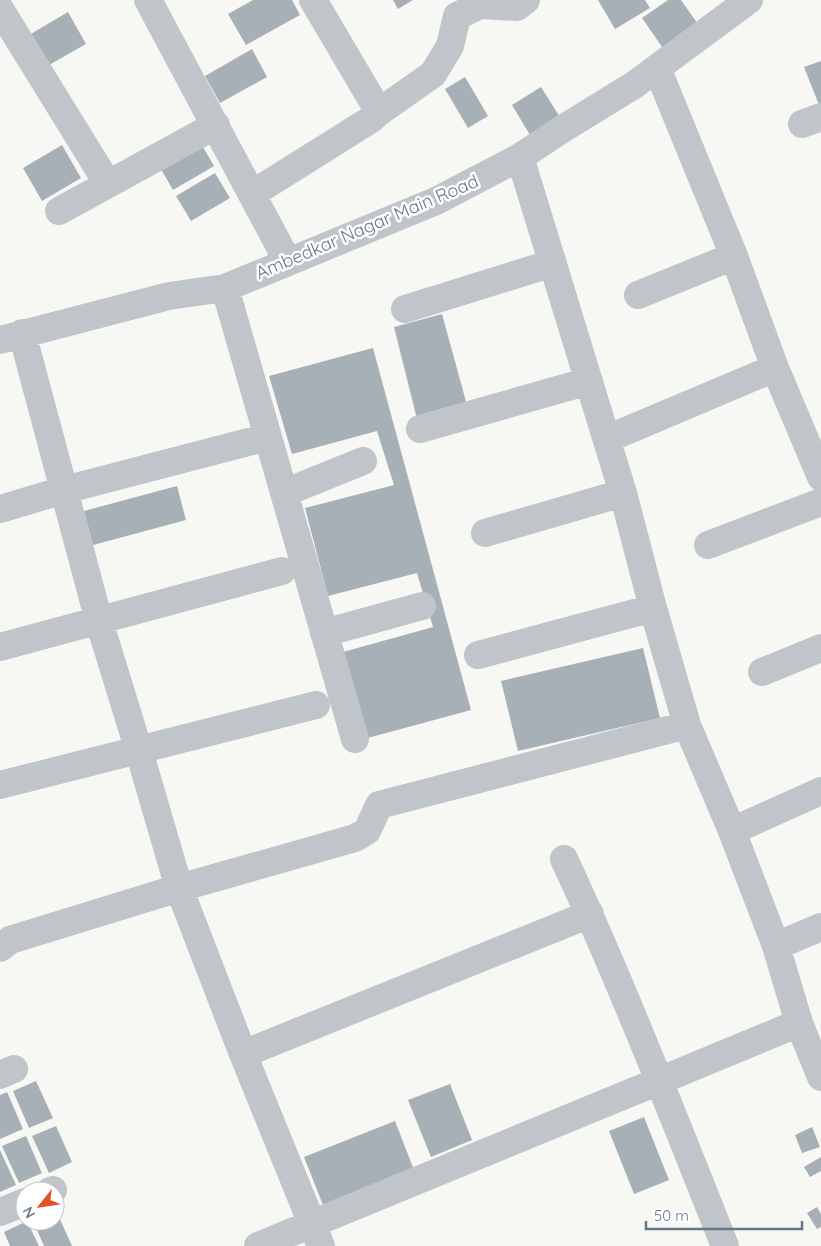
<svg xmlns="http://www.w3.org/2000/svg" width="821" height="1246" font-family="Quicksand,sans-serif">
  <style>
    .building { fill: #a7b0b6 }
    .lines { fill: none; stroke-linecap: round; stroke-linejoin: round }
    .minor { stroke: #c0c5c9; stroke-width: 28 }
    .labels { text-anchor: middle; stroke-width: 5; stroke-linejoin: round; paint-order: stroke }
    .street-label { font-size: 18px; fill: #667886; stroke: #fff }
  </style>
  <rect width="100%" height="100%" fill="#f7f7f4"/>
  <path class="building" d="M253 0H292L300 15 246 45 228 14Z
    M393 0H413L398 9Z
    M598 0H645L650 8 615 29Z
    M668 0H681L702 30 667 54 642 18Z
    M68 12 86 44 42 69 24 38Z
    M252 49 267 77 220 103 205 76Z
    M821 61V110L804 67Z
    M465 77 488 116 468 128 445 89Z
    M541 87 563 122 533 140 512 105Z
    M199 140 214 166 173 190 158 164Z
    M62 145 81 178 42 201 23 168Z
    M215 173 230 198 191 221 176 196Z
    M442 314 468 409 418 423 394 327Z
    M373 348 471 710 364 739 343 652 433 627 417 573 328 596 305 508 394 485 377 431 292 454 269 376Z
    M177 486 186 520 93 545 84 511Z
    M643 648 660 718 518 751 501 681Z
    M36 1081 53 1118 29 1128 13 1091Z
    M450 1084 472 1140 431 1157 408 1100Z
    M7 1092 23 1129 0 1139V1095Z
    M644 1117 669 1180 634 1194 609 1131Z
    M395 1121 414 1170 323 1205 304 1157Z
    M56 1126 72 1162 49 1173 32 1136Z
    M812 1127 820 1147 802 1153 795 1135Z
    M26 1136 42 1173 19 1183 2 1146Z
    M0 1150 16 1185 0 1192Z
    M821 1157V1171L810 1177 804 1167Z
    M817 1207 821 1214V1227L817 1229 807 1213Z
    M55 1208 72 1246H44L33 1221H55Z
    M27 1221 39 1246H10L4 1232Z"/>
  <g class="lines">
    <path class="minor" d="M148 0 288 262
      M313 0 379 112
      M0 9 108 184
      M657 68 734 256 775 368 821 477
      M802 124 821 117
      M520 157 623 493 653 608 687 725 732 831 776 946 799 1023 821 1077
      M252 194 370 120 379 112 433 74 450 46 457 16 480 5 517 7 526 0
      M59 211 216 125
      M225 288 355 739
      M638 295 734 256
      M405 309 553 263
      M22 333 99 621 139 751 179 888 243 1054 321 1246
      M0 340 169 296 225 288 436 201 520 157 564 128 634 85 749 0
      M420 429 589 381
      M607 439 775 368
      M284 493 363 461
      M0 509 64 490 256 440
      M485 533 623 493
      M708 545 821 502
      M324 633 422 606
      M0 647 282 571
      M478 655 653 608
      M762 672 821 648
      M0 785 316 705
      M732 831 821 791
      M564 859C623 986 673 1116 725 1246
      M776 946 821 927
      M0 948 10 940 179 888 355 838 367 831 379 805 687 725
      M243 1054 590 914
      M0 1075 14 1069
      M50 1191 53 1190
      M0 1212 25 1202
      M258 1246 659 1081 799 1023"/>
  </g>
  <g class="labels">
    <g class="street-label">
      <text transform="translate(367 227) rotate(-23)" y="6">Ambedkar Nagar Main Road</text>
    </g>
  </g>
  <g transform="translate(40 1206) rotate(240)"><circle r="24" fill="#ffffff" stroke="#c2c9cf"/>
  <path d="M0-4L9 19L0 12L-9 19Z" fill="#e65026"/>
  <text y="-8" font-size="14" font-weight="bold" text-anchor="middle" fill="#667886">N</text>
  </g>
  <path d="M646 1221v8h156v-8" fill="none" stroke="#667886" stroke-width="2.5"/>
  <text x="654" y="1221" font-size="15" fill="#667886" stroke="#ffffff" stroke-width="4" paint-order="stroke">50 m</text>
</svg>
